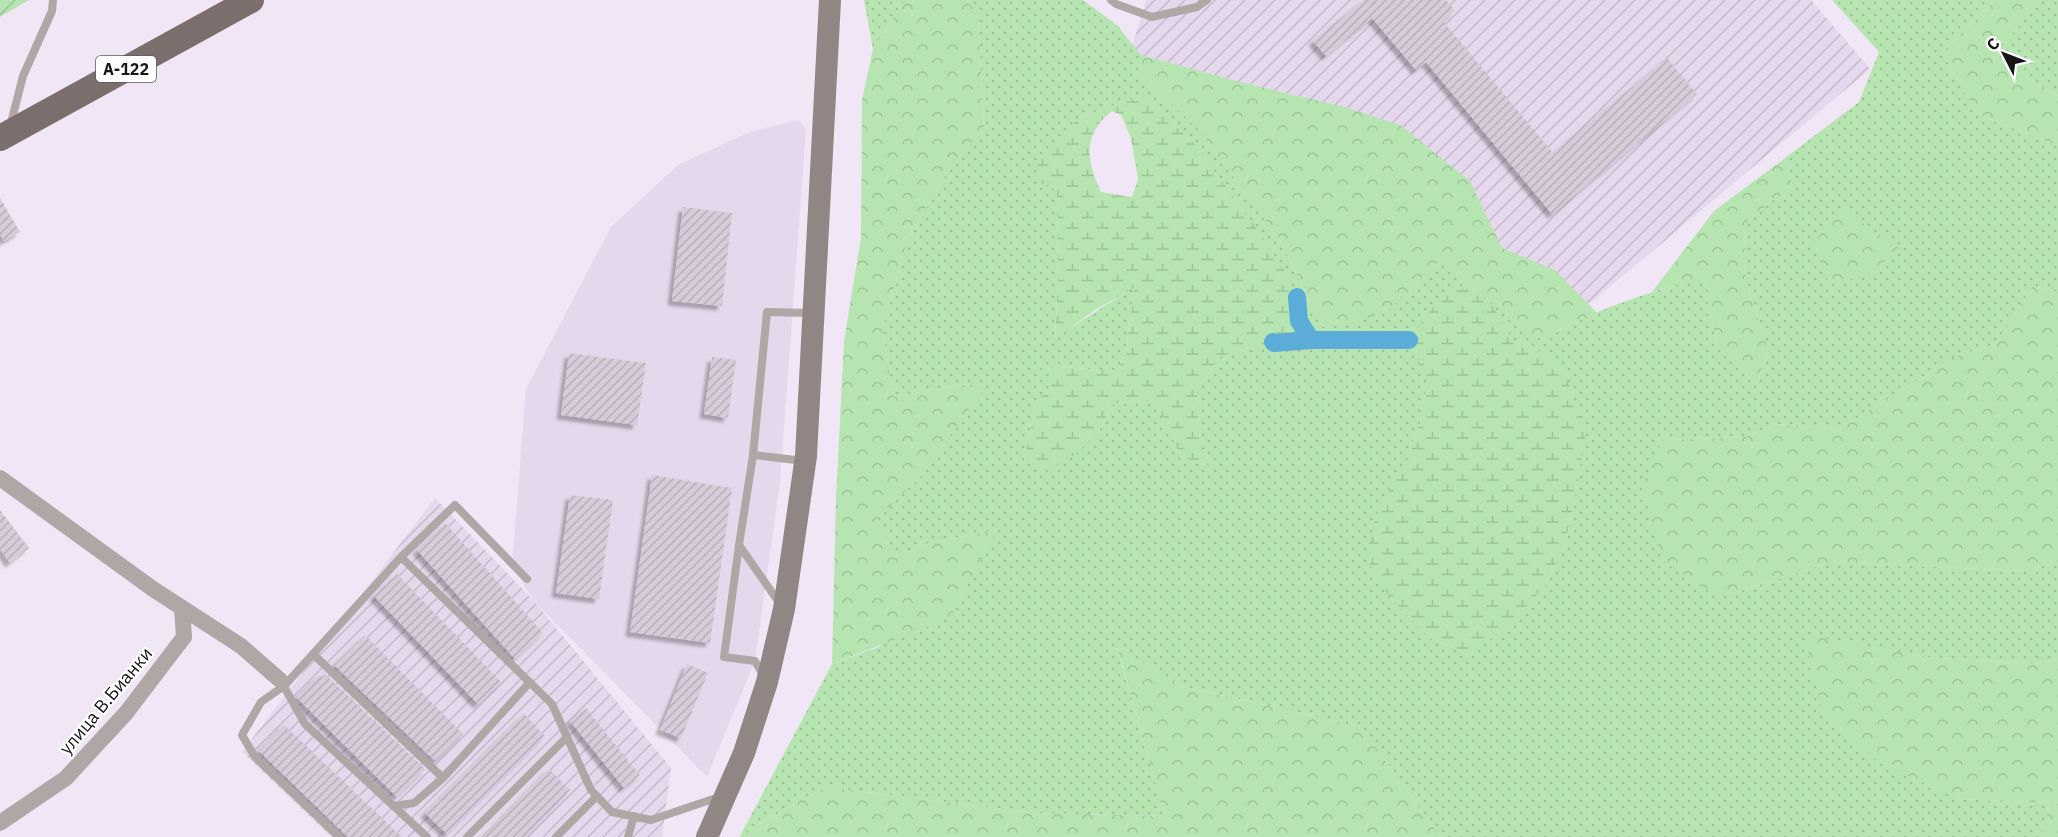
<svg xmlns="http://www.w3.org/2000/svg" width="2058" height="837" font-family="'IBM Plex Sans',sans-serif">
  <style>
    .built { fill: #e6d8ec }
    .industrial { fill: url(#industrial-furrows) }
    .grass { fill: url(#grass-dots); fill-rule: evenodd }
    .forest { fill: url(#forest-crowns) }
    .wetland { fill: url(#wetland-marsh); fill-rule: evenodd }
    .garden { fill: url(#garden-furrows) }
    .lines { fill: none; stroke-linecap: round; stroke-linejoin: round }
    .canal { stroke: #5bacd9; stroke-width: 18 }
    .building { fill: url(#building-hatch); filter: url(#shadow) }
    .lane { stroke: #afa7a5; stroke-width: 8 }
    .street { stroke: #afa7a5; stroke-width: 16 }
    .secondary { stroke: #918683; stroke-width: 22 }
    .primary { stroke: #7c6e6c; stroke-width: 26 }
    .labels { text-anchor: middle; stroke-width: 4.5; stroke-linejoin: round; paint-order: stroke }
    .shield { fill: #fff; stroke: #5d5b5f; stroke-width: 1.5 }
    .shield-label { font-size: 16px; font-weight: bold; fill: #18151a }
    .street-label { font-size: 18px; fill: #18151a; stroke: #fff }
  </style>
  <defs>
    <pattern id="industrial-furrows" width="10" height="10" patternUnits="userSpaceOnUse" patternTransform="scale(1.5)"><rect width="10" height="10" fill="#e6d8ec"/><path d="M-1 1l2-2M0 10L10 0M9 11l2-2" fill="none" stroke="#c5b8ca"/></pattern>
    <pattern id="grass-dots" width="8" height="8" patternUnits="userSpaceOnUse" patternTransform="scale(1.5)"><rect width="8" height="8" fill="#b7e5b2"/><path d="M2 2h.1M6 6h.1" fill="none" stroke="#9dc498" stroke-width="1.8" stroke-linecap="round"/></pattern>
    <pattern id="forest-crowns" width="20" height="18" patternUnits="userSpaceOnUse" patternTransform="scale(1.5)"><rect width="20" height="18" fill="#b7e5b2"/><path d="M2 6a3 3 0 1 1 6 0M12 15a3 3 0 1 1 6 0" fill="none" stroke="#9dc498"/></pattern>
    <pattern id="wetland-marsh" width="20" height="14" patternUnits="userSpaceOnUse" patternTransform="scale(1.5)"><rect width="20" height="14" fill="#b7e5b2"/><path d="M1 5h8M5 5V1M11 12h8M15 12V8" fill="none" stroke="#9dc498"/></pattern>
    <pattern id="garden-furrows" width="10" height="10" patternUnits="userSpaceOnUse" patternTransform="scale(1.5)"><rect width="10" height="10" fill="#b7e5b2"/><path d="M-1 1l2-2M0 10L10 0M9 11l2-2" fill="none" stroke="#9dc498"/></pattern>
    <pattern id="building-hatch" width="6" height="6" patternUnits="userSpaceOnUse" patternTransform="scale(1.5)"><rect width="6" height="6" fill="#d6ccd9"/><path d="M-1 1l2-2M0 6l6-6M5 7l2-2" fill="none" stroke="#b7aeba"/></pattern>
    <filter id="shadow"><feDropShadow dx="-4.5" dy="4.5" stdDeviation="1.5" flood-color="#0004"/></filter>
  </defs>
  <rect width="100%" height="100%" fill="#f0e6f5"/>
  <path class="built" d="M799 120 806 130 780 482 755 661 707 777 534 601 512 565 526 389 611 227 678 165 752 131Z"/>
  <path class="industrial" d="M1146 0H1811L1870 69 1447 423 1127 63Z
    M435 498 534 601 671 768 662 837H331L242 752Z"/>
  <path class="grass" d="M864 0H905L873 49Z
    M968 0H1083L1117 25 1141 55 1140 75 1197 128 1280 240 1322 327 1388 310 1438 262 1542 340C1591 310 1648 293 1703 277L1718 348 1757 384 1768 350 1746 281 1744 224 1792 184 1785 158 1859 102 1879 52 1832 0H1995L1942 52 1977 114 2058 146V292L2033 286 1996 344 1957 356 1840 429 1776 424 1746 437 1662 440 1718 598 1831 562 2022 571 2058 562V660L2034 663 1934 658 1805 636 1957 799 2050 803 2041 837H1441L1361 727 1182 686 1117 648 1165 816 1033 813 826 787 741 834 832 664 879 647 998 529 926 544 895 557 877 519 919 478 987 384 956 385 894 397 882 330 908 240 946 174 984 127 978 16ZM1143 95 1273 342 1219 357 1197 391 1199 426 1210 466 1181 457 1156 401 1114 403 1097 434 1024 462 1037 398 1053 390 1060 367 1117 371 1126 352 1134 287 1055 338 1058 278 1057 190 1078 118ZM1489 301 1514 342 1538 350 1575 499 1564 549 1544 587 1467 653 1430 638 1391 599 1409 452 1420 423 1427 382 1409 340Z
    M2041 0H2058V96L1993 57Z"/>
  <path class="forest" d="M905 0H968L978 16 984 127 946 174 908 240 882 330 894 397 956 385 988 384 919 478 877 519 895 557 926 544 998 529 950 618 832 664 836 499 844 341 861 238 862 100 873 49Z
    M1995 0H2041L1993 57 2058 96V146L1977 114 1942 52Z
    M1141 55 1248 84 1345 107 1400 125 1470 181 1502 248 1555 270 1597 313 1560 329 1542 340 1438 262 1388 310 1358 322 1322 327 1280 240 1197 128 1140 75Z
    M1785 158 1792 184 1744 224 1746 281 1768 350 1757 384 1718 348 1703 278 1652 292 1714 211Z
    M1841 208 1900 249 1871 273 1829 285 1814 242Z
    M2033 286 2058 292V562L2022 571 1831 562 1718 598 1662 560 1642 487 1662 440 1746 437 1776 424 1840 429 1957 356 1996 344Z
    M1804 635 1934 658 2034 663 2058 660V837H2041L2050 803 1957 799 1877 761 1823 715Z
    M1117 647 1182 686 1361 727 1441 837H740L741 834 826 787 1033 813 1165 816Z"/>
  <path class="wetland" d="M1143 95 1196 146 1258 230 1285 272 1297 297 1295 330 1273 342 1219 357 1197 391 1199 426 1210 466 1181 457 1155 401 1114 403 1097 434 1077 453 1049 471 1024 462 1037 398 1053 390 1044 369 1060 367 1117 371 1126 352 1134 288 1095 310 1055 339 1058 278 1057 191 1035 180 1038 161 1078 118ZM1112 111 1121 115 1131 138 1138 179 1132 197 1101 192C1086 160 1082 135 1112 111Z
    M1456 286 1489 300 1514 342 1538 350 1562 365 1586 432 1575 499 1564 549 1544 587 1502 632 1467 653 1430 638 1391 599 1365 557 1378 511 1409 452 1420 423 1427 382 1409 340 1435 304Z"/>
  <path class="garden" d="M0 0H29L0 17Z"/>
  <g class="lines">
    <path class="canal" d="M1297 297 1299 321 1311 340H1409
      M1273 342 1274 343 1311 340"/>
  </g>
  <path class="building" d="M1363 0H1446L1455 11 1443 21 1553 153 1667 58 1697 94 1552 214 1426 62 1416 70 1372 18 1326 56 1313 41Z
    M0 198 20 232 4 241 0 234Z
    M683 207 732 213 722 306 672 301Z
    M569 353 646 363 637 425 561 415Z
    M712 357 736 360 728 418 704 414Z
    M652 475 732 488 710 643 630 632Z
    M570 495 613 500 599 599 556 593Z
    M0 510 29 548 10 563 0 549Z
    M445 523 543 633 515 659 417 550Z
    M397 574 501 682 478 704 374 596Z
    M365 635 463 734 437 760 435 759 434 760 334 665Z
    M687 664 708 673 681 738 660 730Z
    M325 674 425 769 397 797 299 700 297 697 319 675 322 677Z
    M586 708 640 775 624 788 570 721Z
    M524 714 545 736 447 834 425 813Z
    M284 725 402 837H348L259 751Z
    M549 769 570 790 525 837H483Z"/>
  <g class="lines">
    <path class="lane" d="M1111 0 1116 4 1152 17 1197 7 1207 0
      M10 127 23 76 52 11 53 0
      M753 455 739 545 724 657 755 661 763 675
      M804 461 753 455 767 312 811 313
      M739 545 780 604
      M401 557 455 505 527 579
      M313 654 443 778 530 682
      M282 683 305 724 427 837
      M394 806 414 803 443 778
      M339 837 255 757 242 735 261 702 284 686 401 557 552 704 591 790 612 812 651 820 722 796
      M467 837 567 737
      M556 837 597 796
      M628 837 634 816"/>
    <path class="street" d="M0 478 153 589 241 646 280 680
      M0 823 66 778 126 713 184 637 182 608"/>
    <path class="secondary" d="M707 837 744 753 767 682 784 609 806 456 830 0"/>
    <path class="primary" d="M0 138 251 0"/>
  </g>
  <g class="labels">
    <rect class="shield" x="96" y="56" width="60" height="26" rx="4.5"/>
    <g class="shield-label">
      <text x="126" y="75">А-122</text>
    </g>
    <g class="street-label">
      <text transform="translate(106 701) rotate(-50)" y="6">улица В.Бианки</text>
    </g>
  </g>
  <g transform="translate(2004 54) rotate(312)" stroke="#ffffff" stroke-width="4.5" paint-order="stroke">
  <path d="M0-4.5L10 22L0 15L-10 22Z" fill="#18151a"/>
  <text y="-9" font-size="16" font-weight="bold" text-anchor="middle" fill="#18151a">С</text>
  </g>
</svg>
